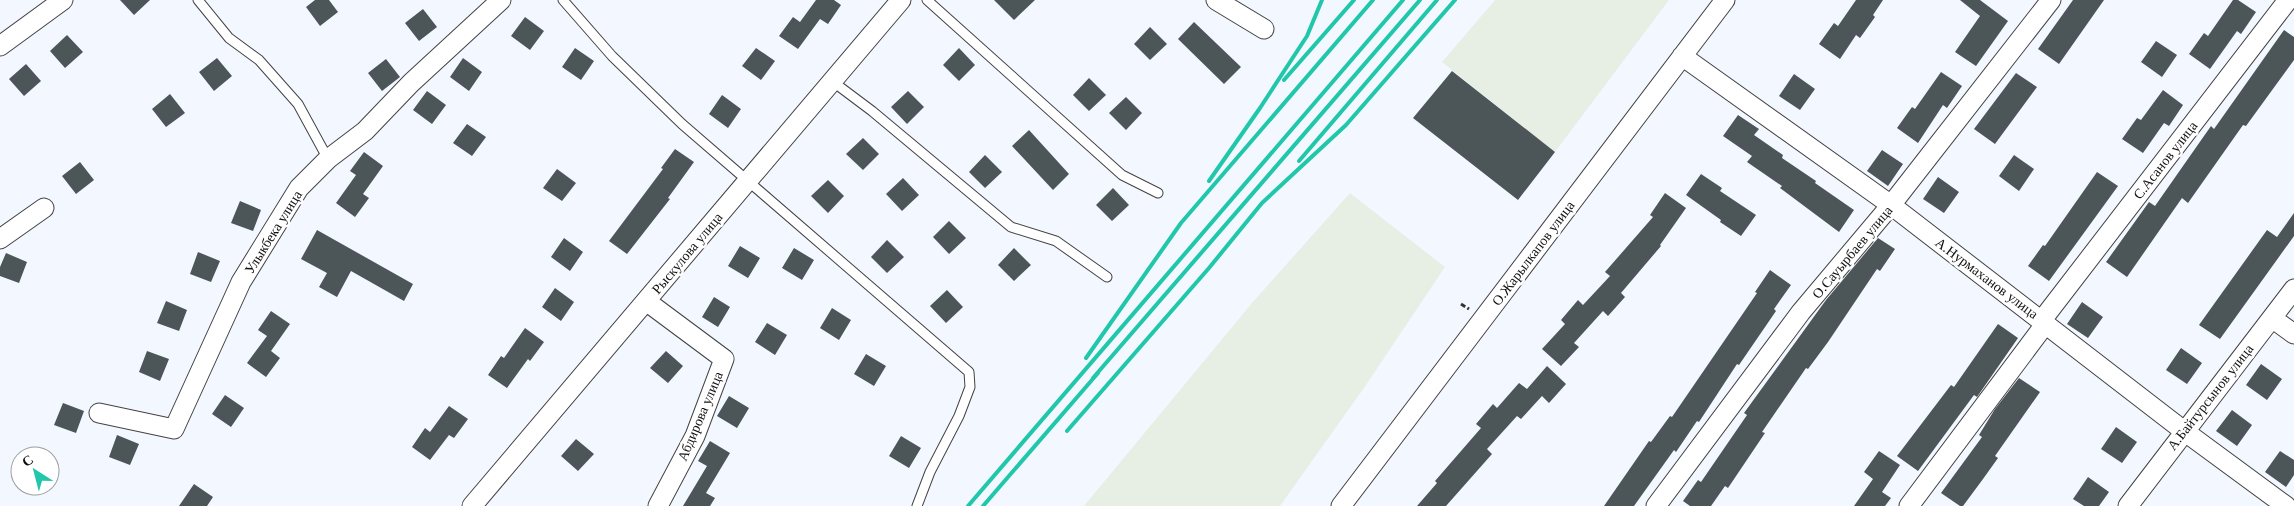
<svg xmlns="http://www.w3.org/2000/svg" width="2294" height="506" font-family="'Times New Roman',serif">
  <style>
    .industrial { fill: #e7efe5 }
    .building { fill: #4c5659 }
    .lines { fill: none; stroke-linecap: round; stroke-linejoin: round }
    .lane-casing { stroke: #434343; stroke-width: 11 }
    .street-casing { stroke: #434343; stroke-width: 21 }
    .path { stroke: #323232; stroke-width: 3; stroke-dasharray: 5 2.5; stroke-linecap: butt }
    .lane { stroke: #fff; stroke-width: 9 }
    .street { stroke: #fff; stroke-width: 19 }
    .rail { stroke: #21c7aa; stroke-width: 4 }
    .labels { text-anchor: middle; stroke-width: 5; stroke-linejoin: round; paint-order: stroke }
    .street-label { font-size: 14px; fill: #101010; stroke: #fff }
  </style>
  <rect width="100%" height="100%" fill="#f3f7ff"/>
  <path class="industrial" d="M1495 0H1669L1555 152 1442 62Z
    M1350 193 1445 267 1366 385 1280 506H1084L1252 303Z"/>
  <path class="building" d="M120 0H150L134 15Z
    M315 0H329L338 12 320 26 306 7Z
    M816 0H834L841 5 828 24 820 19 798 49 779 36 793 17 800 22Z
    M994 0H1035L1014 20Z
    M1856 0H1883L1873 15 1875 17 1860 38 1856 35 1840 59 1819 44 1834 23 1838 26Z
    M1960 0H1980L2008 21 1976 66 1955 52 1980 16Z
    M2073 0H2104L2059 64 2038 49Z
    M2233 0H2238L2256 12 2241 34 2237 31 2210 69 2189 54 2204 33 2208 36Z
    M423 9 437 27 419 41 405 23Z
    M525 17 544 31 530 50 511 36Z
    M1194 22 1241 67 1224 84 1178 39Z
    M1150 27 1167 44 1150 60 1134 44Z
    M2284 30 2294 37V60L2246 126 2243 125 2188 203 2182 198 2127 277 2106 262 2149 202 2155 206 2211 126 2214 129Z
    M67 35 83 52 65 68 50 51Z
    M2156 41 2177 55 2162 77 2141 62Z
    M575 48 594 61 581 80 562 67Z
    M756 48 775 61 761 80 742 66Z
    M959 48 975 65 959 81 943 65Z
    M217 58 232 76 214 91 199 72Z
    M463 58 482 72 469 91 450 77Z
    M386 59 400 77 382 91 368 73Z
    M26 64 41 81 24 96 9 79Z
    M1452 71 1555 152 1518 200 1413 118Z
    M1941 72 1962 86 1947 108 1943 105 1918 143 1897 128 1912 107 1915 109Z
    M2016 73 2037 87 1995 144 1974 129Z
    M1794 74 1815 89 1800 110 1779 96Z
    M1089 78 1106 95 1089 111 1073 95Z
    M2163 90 2183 105 2169 126 2164 123 2143 153 2122 139 2137 118 2141 120Z
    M427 91 446 105 432 124 413 110Z
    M908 91 924 107 907 124 891 107Z
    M170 94 185 113 166 127 152 109Z
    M722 95 741 109 728 128 709 114Z
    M1126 97 1142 113 1126 130 1109 113Z
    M1738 115 1759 129 1754 135 1783 155 1782 158 1816 181 1815 183 1854 210 1839 232 1780 188 1782 186 1747 162 1752 156 1723 136Z
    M467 124 486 137 472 156 453 143Z
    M1029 130 1069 174 1053 190 1012 146Z
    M863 138 879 154 863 170 846 154Z
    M675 149 694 162 668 198 670 199 627 254 609 241 663 169 661 168Z
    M1882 150 1903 164 1888 186 1867 171Z
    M364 152 383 166 363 194 369 198 355 217 336 203 356 175 350 171Z
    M985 155 1002 172 985 188 969 172Z
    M2014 155 2034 169 2019 191 1999 176Z
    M80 162 94 180 76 194 62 176Z
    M557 169 576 183 562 201 543 188Z
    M2097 172 2118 186 2049 281 2028 266 2043 245 2045 246Z
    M1701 174 1722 188 1720 191 1756 215 1741 236 1720 222 1721 220 1686 195Z
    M1938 177 1959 192 1944 213 1923 199Z
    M903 178 919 195 902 211 886 194Z
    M828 180 844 196 828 213 811 196Z
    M1113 188 1129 205 1112 221 1096 205Z
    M1665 193 1686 208 1660 245 1661 246 1621 293 1625 297 1608 316 1603 311 1574 343 1579 347 1561 366 1542 349 1565 324 1561 320 1578 300 1583 305 1610 276 1605 272 1653 217 1650 215Z
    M240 201 261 210 253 231 231 223Z
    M2294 213V236L2220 339 2199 325 2267 230 2277 237Z
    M949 221 966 238 949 254 933 237Z
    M317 230 413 284 404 301 351 271 337 297 319 287 327 273 301 259Z
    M564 238 583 252 570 271 551 257Z
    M1878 238 1895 249 1880 271 1877 269 1828 342 1808 369 1806 368 1762 432 1765 433 1728 488 1725 486 1711 506H1690L1683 501 1698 480 1701 482 1747 415 1744 413 1826 300Z
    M887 240 904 257 887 273 871 257Z
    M740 246 760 258 748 278 728 266Z
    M794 248 814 260 802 280 782 268Z
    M1014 248 1031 265 1014 281 998 265Z
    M198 252 220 261 211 282 190 274Z
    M6 253 27 262 19 283 0 276V267Z
    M1770 270 1791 285 1774 309 1776 311 1739 365 1737 364 1699 422 1697 421 1676 452 1674 450 1634 506H1604L1649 441 1651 442 1670 416 1672 417 1757 293 1755 292Z
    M555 288 574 302 561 321 542 307Z
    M947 290 963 307 946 323 930 306Z
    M714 297 730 307 718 327 702 317Z
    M166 301 187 310 179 331 157 323Z
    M2082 302 2103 317 2088 338 2067 324Z
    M832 308 851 320 839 340 820 328Z
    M271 311 290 324 271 351 280 358 266 377 247 363 267 336 258 330Z
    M767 323 787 335 775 355 755 342Z
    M1998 324 2018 338 1977 397 1974 395 1918 471 1897 456 1951 385 1954 387Z
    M525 328 544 342 530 361 528 359 507 388 488 375 501 356 504 358Z
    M2181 348 2202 363 2187 384 2166 370Z
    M147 351 169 359 160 381 139 372Z
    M666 351 683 366 668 383 650 368Z
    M866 354 886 366 874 386 854 374Z
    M2261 364 2282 379 2267 400 2246 385Z
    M1547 366 1566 384 1549 403 1542 396 1521 419 1517 416 1487 449 1492 454 1446 506H1417L1437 483 1435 481 1481 428 1476 424 1493 404 1497 408 1519 383 1527 389Z
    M2019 378 2040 392 1995 456 1998 458 1983 479 1963 506H1960L1941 493 1982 437 1979 435 1995 409Z
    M225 395 244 408 231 427 212 414Z
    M729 396 749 408 737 428 717 416Z
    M63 403 84 411 76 433 54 425Z
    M449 406 468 419 454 438 449 435 430 460 412 447 425 428 430 432Z
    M2232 410 2252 425 2237 446 2216 431Z
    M2116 427 2137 442 2122 463 2101 449Z
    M117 435 139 444 130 465 109 457Z
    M901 436 921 448 909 468 889 456Z
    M576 439 594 454 578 471 561 456Z
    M710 441 730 453 706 493 715 498 710 506H683L707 466 698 461Z
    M1879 451 1900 465 1882 492 1891 498 1885 506H1854L1873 479 1864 472Z
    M2280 451 2294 460V475L2286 487 2265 472Z
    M2088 477 2109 492 2099 506H2084L2073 499Z
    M194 484 213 497 207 506H179Z"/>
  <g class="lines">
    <g class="lane-casing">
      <path id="lane" d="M198 0 229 38 259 60 298 104 328 159
        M563 0 612 56 682 124 969 372 970 387 959 416 930 472 917 506
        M927 0 1122 175 1158 193
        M832 81 872 111 1011 227 1056 241 1107 277"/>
    </g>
    <g class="street-casing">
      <path id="street" d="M1216 0 1264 29
        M0 46 63 0
        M1682 56 1891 205 2184 431 2286 506
        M0 239 44 208
        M646 301 724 359 695 436 658 506
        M2272 318 2294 334
        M2042 320 2288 0
        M99 413 174 429 241 282 299 188 328 159 365 131 411 83 501 0
        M472 506 901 0
        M1341 506 1725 0
        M1656 506 1801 312 1891 205 2051 0
        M1909 506 2046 323
        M2128 506 2294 289"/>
    </g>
    <path class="path" d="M1461 304 1469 309"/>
    <use href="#lane" class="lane"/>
    <use href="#street" class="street"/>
    <path class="rail" d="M1284 80 1354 0
      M1299 161 1437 0
      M1209 181 1260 108 1307 36 1322 0
      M1086 358 1181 223 1373 0
      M1093 378 1420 0
      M1067 431 1209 268 1262 203 1346 125 1455 0
      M968 506 1403 0
      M983 506 1098 373"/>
  </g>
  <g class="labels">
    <g class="street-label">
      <text transform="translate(2165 160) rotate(-52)" y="5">С.Асанов улица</text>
      <text transform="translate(273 232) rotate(-58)" y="5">Улыкбека улица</text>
      <text transform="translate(1852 252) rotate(-50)" y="5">О.Сауырбаев улица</text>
      <text transform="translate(687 253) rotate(-50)" y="5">Рыскулова улица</text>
      <text transform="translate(1533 253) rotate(-53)" y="5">О.Жарылкапов улица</text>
      <text transform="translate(1987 278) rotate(37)" y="5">А.Нурмаханов улица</text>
      <text transform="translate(2210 397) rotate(-52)" y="5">А.Байтурсынов улица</text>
      <text transform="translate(700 416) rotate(-67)" y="5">Абдирова улица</text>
    </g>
  </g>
  <g transform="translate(35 471) rotate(324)"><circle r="24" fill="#ffffff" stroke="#9f9f9f"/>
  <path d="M0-4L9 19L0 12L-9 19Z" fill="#21c7aa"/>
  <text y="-8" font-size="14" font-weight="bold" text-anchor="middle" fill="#101010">С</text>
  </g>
</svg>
